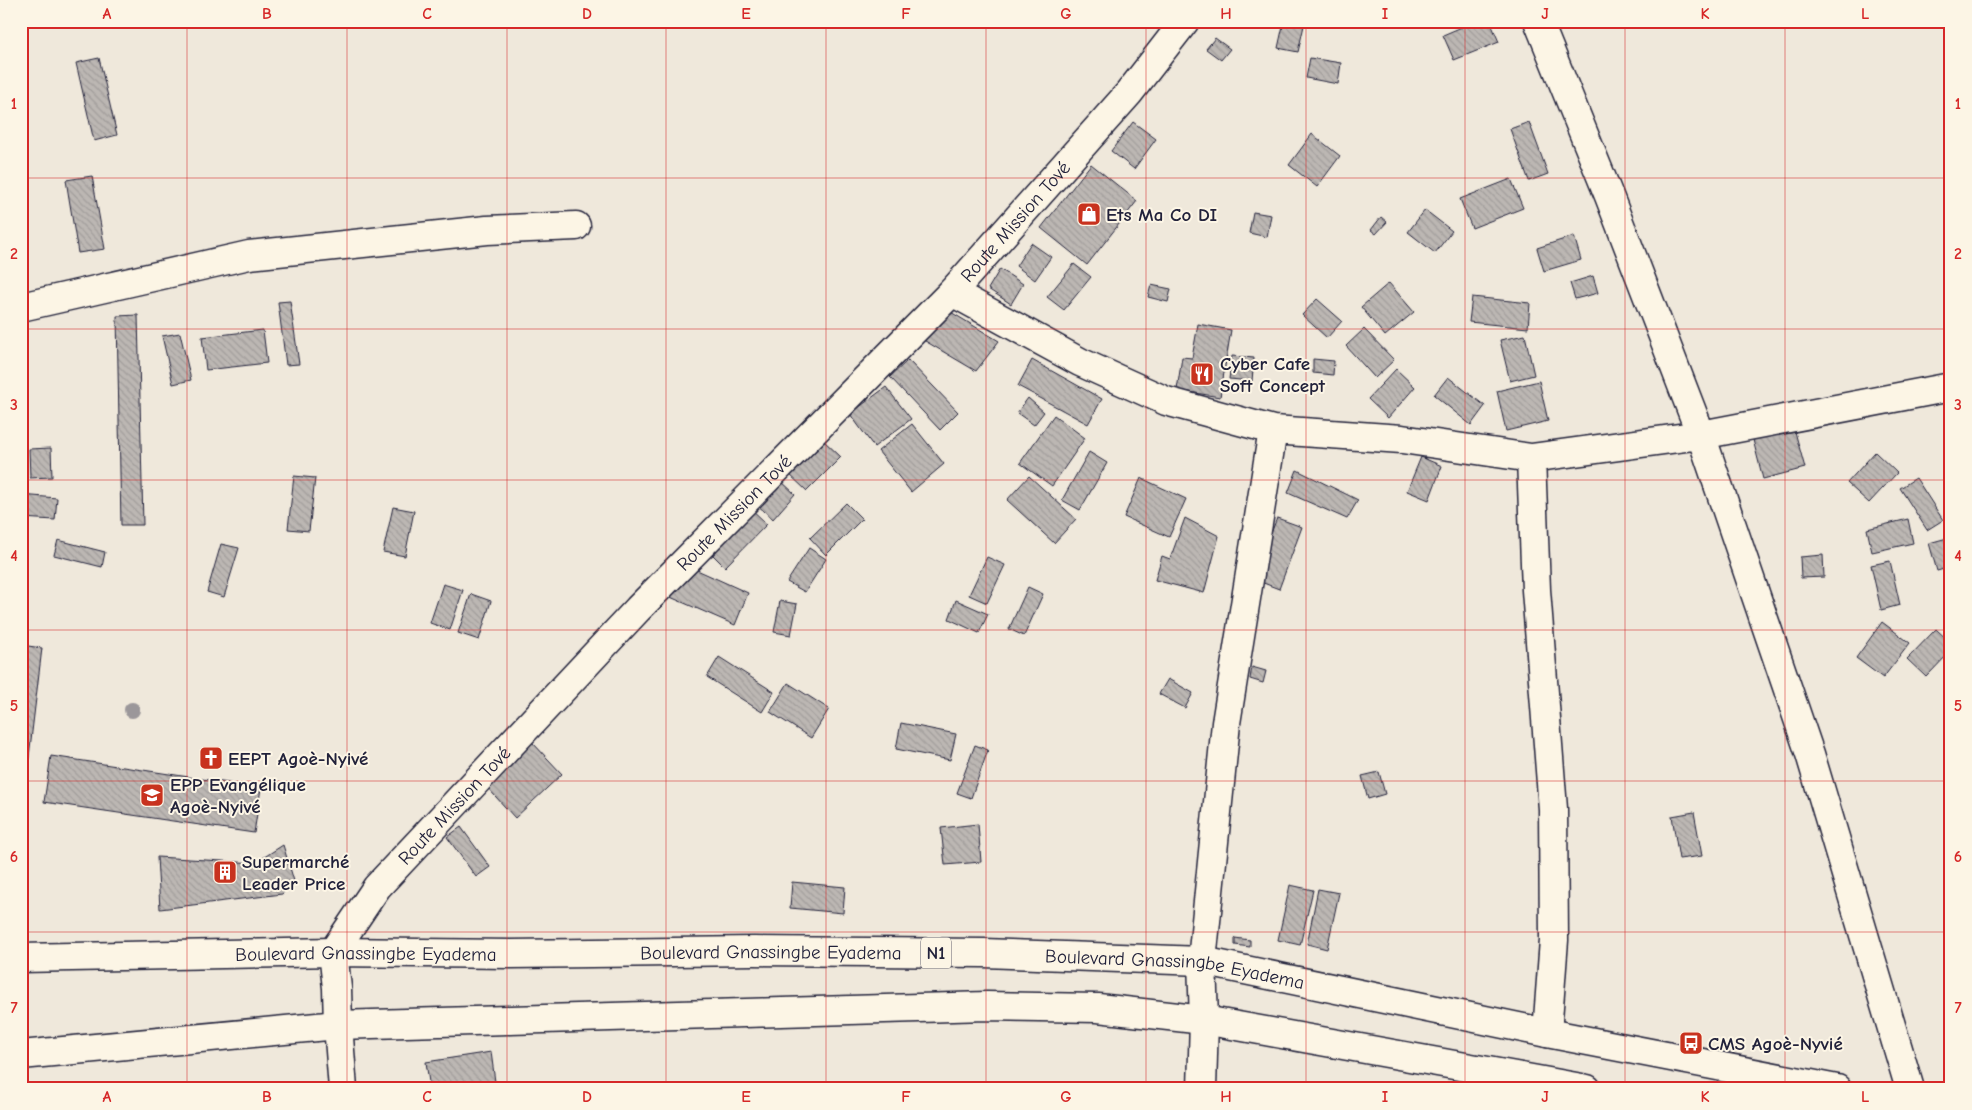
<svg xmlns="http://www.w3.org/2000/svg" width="1972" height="1110" font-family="'Comic Neue',sans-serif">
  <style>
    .building { fill: url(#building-back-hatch); stroke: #22223b }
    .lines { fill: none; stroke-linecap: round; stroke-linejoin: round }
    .minor-casing { stroke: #22223b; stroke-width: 31 }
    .tertiary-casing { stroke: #22223b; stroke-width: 31 }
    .trunk-casing { stroke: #22223b; stroke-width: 31 }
    .minor { stroke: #fcf5e5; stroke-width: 28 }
    .tertiary { stroke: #fcf5e5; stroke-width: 28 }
    .trunk { stroke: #fcf5e5; stroke-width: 28 }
    .tree { fill: #9b979a }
    .grid { fill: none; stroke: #d62828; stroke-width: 1; stroke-opacity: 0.55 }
    .labels { text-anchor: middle; stroke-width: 4; stroke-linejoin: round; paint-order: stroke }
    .shield { fill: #fcf5e5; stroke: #63616e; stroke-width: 1 }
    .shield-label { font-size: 18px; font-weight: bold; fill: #22223b }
    .poi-label { font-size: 19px; font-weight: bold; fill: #22223b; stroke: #fcf5e5; text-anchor: start }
    .street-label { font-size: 19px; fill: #22223b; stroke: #fcf5e5 }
    .neatline { fill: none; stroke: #d62828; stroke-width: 2 }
    .grid-label { font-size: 16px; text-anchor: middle; font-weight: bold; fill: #d62828 }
  </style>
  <defs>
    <pattern id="building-back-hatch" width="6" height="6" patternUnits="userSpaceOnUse" patternTransform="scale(1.25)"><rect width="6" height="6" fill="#bcb7b3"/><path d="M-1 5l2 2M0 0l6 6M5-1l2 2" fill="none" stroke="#a19d9b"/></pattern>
  </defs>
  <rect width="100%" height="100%" fill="#efe8db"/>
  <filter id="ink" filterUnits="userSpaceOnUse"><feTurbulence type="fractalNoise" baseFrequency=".02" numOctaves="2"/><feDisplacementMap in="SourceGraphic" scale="10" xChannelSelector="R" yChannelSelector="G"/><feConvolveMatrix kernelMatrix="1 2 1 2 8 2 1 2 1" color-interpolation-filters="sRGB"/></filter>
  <g filter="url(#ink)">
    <path class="building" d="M1284 21H1305L1298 52 1278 48Z
      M1476 21H1490L1499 42 1454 60 1443 35Z
      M1215 38 1230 49 1221 60 1206 49Z
      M99 58 117 135 94 141 76 63Z
      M1310 58 1341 63 1338 84 1306 78Z
      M1133 122 1156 139 1134 169 1111 151Z
      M1529 122 1548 174 1529 181 1510 129Z
      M1312 134 1340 156 1317 187 1289 165Z
      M1091 164 1137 201 1087 265 1041 228Z
      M92 176 105 249 78 253 66 180Z
      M1511 179 1523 208 1472 228 1460 199Z
      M1425 210 1452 231 1435 253 1408 232Z
      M1253 212 1271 215 1267 237 1249 233Z
      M1381 217 1387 222 1376 234 1371 230Z
      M1574 236 1581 260 1544 271 1537 248Z
      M1031 243 1051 257 1035 280 1016 266Z
      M1074 264 1091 277 1064 310 1047 297Z
      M1000 269 1023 284 1011 304 988 289Z
      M1593 276 1598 293 1575 299 1570 283Z
      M1389 283 1414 312 1385 336 1361 307Z
      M1151 285 1171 289 1168 302 1148 297Z
      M1472 297 1530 303 1528 328 1469 322Z
      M1317 299 1342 321 1327 338 1302 315Z
      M290 301 299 364 286 365 278 302Z
      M949 311 999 341 976 371 920 338Z
      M138 315 143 525H121L117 316Z
      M1198 324 1231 330 1220 397 1177 390 1182 357 1192 358Z
      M1364 329 1394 360 1375 378 1346 346Z
      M263 330 267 363 206 370 202 337Z
      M180 333 191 380 173 384 162 336Z
      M1525 335 1534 375 1510 381 1500 340Z
      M1232 356 1254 358 1252 381 1229 379Z
      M1313 359 1334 361 1333 375 1313 373Z
      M908 360 958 412 940 430 890 377Z
      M1032 360 1102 399 1088 424 1018 386Z
      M1396 369 1415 387 1388 418 1368 399Z
      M1448 377 1485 406 1471 425 1434 395Z
      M1539 381 1548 421 1506 431 1497 391Z
      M886 387 911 419 874 447 850 414Z
      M1028 398 1044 412 1034 425 1017 413Z
      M1054 415 1085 438 1052 486 1020 463Z
      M1792 421 1805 468 1763 479 1751 432Z
      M912 424 944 464 911 492 878 451Z
      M822 439 841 457 807 491 788 473Z
      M51 448 52 477 30 478 29 449Z
      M1089 452 1107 463 1080 510 1062 500Z
      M1875 452 1897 473 1869 503 1847 483Z
      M1421 457 1442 466 1429 500 1407 491Z
      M1297 470 1358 500 1347 519 1288 493Z
      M294 476 315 478 309 531 288 529Z
      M1029 476 1076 519 1054 543 1007 500Z
      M1141 478 1186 499 1169 537 1124 517Z
      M1916 478 1943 520 1927 530 1900 488Z
      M779 479 795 494 773 519 756 504Z
      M21 495 57 498 55 520 21 518Z
      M846 503 862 519 826 555 810 538Z
      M747 505 767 524 725 567 706 548Z
      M393 507 414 511 405 556 383 552Z
      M1185 518 1219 536 1204 593 1155 580 1162 556 1170 559Z
      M1277 518 1302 527 1279 589 1253 579Z
      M1908 519 1913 543 1872 552 1867 529Z
      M1951 537V567L1937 571 1929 543Z
      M58 540 105 552 102 567 54 555Z
      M221 544 239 548 224 597 207 592Z
      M809 548 826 559 805 592 787 582Z
      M1823 555 1824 577 1801 578 1800 557Z
      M987 557 1005 565 987 603 969 595Z
      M1890 561 1900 605 1881 610 1871 565Z
      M686 565 748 593 735 625 668 596Z
      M443 584 463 590 450 630 430 623Z
      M1028 587 1043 594 1024 636 1009 629Z
      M471 594 491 601 479 640 458 633Z
      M956 600 988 614 979 633 949 619Z
      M780 601 797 604 791 635 774 632Z
      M1882 622 1910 643 1883 678 1856 658Z
      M1936 629 1951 643V651L1926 677 1907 659Z
      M21 645 42 648 23 807H21Z
      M719 657 774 692 762 712 707 677Z
      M1252 667 1266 671 1263 683 1250 679Z
      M1168 679 1193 693 1185 708 1159 694Z
      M788 683 829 709 811 738 770 712Z
      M901 723 956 734 950 760 896 749Z
      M532 742 562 774 515 818 486 786Z
      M975 745 988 750 971 798 957 793Z
      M51 756 261 788 254 833 44 802Z
      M1379 772 1385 794 1368 799 1362 776Z
      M1694 812 1702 856 1679 859 1672 816Z
      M978 824 981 862 945 865 941 828Z
      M461 827 490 867 476 877 447 837Z
      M283 845 294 881 282 894 160 909 157 857 255 863Z
      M792 882 845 887 843 913 790 908Z
      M1290 885 1313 890 1300 945 1278 940Z
      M1318 889 1339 893 1327 949 1307 944Z
      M1235 938 1250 940V947L1235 945Z
      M491 1052 496 1089H430L426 1062Z"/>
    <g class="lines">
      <g class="minor-casing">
        <path id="minor" d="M1538 21 1609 196 1701 435 1810 754 1910 1089
          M952 292 1080 362 1166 401 1273 430 1402 439 1531 458 1701 435 1951 387
          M21 307 249 255 487 230 576 226
          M1531 458 1536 590 1553 809 1554 940 1547 1033
          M338 1025 343 1089
          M1202 1089 1204 1020 1202 961 1226 723 1273 430"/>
      </g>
      <g class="tertiary-casing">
        <g id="tertiary">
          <path id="s1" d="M338 1025 337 988 333 952 377 887 638 609 952 292 1129 93 1185 21"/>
        </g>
      </g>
      <g class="trunk-casing">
        <g id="trunk">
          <path id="s2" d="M21 958 333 952 511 954 754 951 984 953 1202 961 1547 1033 1837 1089"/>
          <path d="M21 1055 338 1025 987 1006 1098 1008 1204 1020 1587 1089"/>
        </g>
      </g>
      <use href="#minor" class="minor"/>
      <use href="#tertiary" class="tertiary"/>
      <use href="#trunk" class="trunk"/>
    </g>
    <circle class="tree" cx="132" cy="710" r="8"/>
  </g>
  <path class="grid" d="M187 21V1089M347 21V1089M507 21V1089M666 21V1089M826 21V1089M986 21V1089M1146 21V1089M1306 21V1089M1465 21V1089M1625 21V1089M1785 21V1089M21 178H1951M21 329H1951M21 480H1951M21 630H1951M21 781H1951M21 932H1951"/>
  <defs>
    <g id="shop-square" transform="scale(1.25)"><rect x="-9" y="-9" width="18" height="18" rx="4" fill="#c8321e" stroke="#fcf5e5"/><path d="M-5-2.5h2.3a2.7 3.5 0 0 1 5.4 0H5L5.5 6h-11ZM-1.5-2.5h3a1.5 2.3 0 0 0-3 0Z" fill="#fff"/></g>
    <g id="restaurant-square" transform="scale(1.25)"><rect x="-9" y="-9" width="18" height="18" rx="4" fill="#c8321e" stroke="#fcf5e5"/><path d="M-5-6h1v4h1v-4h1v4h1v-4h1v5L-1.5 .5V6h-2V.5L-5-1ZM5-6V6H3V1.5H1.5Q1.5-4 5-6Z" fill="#fff"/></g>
    <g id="church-square" transform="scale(1.25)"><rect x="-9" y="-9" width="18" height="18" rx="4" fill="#c8321e" stroke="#fcf5e5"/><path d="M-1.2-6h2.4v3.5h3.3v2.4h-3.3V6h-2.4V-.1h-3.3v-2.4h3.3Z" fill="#fff"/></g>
    <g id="school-square" transform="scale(1.25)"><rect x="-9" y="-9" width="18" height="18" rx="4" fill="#c8321e" stroke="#fcf5e5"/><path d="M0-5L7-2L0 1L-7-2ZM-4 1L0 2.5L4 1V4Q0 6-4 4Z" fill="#fff"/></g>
    <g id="building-square" transform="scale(1.25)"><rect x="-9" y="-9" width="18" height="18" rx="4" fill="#c8321e" stroke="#fcf5e5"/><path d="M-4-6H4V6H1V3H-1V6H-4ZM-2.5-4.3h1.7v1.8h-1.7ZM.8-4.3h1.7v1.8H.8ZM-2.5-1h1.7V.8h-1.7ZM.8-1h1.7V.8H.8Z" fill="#fff"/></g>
    <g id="bus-square" transform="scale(1.25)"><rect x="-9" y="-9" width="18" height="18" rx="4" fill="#c8321e" stroke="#fcf5e5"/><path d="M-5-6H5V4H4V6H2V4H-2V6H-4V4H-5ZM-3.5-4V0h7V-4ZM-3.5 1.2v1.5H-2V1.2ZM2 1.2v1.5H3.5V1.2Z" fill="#fff"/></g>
  </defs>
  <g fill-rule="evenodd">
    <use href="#shop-square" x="1089" y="214"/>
    <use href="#restaurant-square" x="1202" y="374"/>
    <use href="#church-square" x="211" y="758"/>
    <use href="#school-square" x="152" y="795"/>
    <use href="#building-square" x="225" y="872"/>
    <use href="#bus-square" x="1691" y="1043"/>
  </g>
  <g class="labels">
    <rect class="shield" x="921" y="937.5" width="30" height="31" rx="4"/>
    <g class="shield-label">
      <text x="936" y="959">N1</text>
    </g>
    <g class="poi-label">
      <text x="1106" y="221">Ets Ma Co DI</text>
      <text x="1220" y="370">Cyber Cafe<tspan x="1220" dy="22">Soft Concept</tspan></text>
      <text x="228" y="765">EEPT Agoè-Nyivé</text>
      <text x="170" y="791">EPP Evangélique<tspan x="170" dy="22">Agoè-Nyivé</tspan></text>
      <text x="242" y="868">Supermarché<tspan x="242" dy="22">Leader Price</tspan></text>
      <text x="1708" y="1050">CMS Agoè-Nyvié</text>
    </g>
    <g class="street-label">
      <text dy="7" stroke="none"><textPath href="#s1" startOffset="1074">Route Mission Tové</textPath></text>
      <text dy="7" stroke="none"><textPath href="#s1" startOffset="669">Route Mission Tové</textPath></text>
      <text dy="7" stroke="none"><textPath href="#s1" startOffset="264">Route Mission Tové</textPath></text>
      <text dy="7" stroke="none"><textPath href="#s2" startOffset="750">Boulevard Gnassingbe Eyadema</textPath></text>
      <text dy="7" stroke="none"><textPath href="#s2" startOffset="345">Boulevard Gnassingbe Eyadema</textPath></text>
      <text dy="7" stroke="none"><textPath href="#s2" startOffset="1155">Boulevard Gnassingbe Eyadema</textPath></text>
    </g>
  </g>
  <rect width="1972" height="1110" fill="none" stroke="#fcf5e5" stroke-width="55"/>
  <rect x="28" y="28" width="1916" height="1054" class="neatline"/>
  <g class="grid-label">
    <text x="107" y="19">A</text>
    <text x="267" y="19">B</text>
    <text x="427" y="19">C</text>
    <text x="587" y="19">D</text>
    <text x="746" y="19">E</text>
    <text x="906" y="19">F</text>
    <text x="1066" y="19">G</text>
    <text x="1226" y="19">H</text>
    <text x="1385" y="19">I</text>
    <text x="1545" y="19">J</text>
    <text x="1705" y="19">K</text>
    <text x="1865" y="19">L</text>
    <text x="14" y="109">1</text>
    <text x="1958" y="109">1</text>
    <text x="14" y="259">2</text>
    <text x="1958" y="259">2</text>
    <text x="14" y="410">3</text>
    <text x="1958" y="410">3</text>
    <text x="14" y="561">4</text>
    <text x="1958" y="561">4</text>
    <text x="14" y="711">5</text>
    <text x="1958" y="711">5</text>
    <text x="14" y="862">6</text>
    <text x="1958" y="862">6</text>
    <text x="14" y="1013">7</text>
    <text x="1958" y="1013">7</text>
    <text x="107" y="1102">A</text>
    <text x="267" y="1102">B</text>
    <text x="427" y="1102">C</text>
    <text x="587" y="1102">D</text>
    <text x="746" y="1102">E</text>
    <text x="906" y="1102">F</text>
    <text x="1066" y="1102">G</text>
    <text x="1226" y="1102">H</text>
    <text x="1385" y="1102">I</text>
    <text x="1545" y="1102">J</text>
    <text x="1705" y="1102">K</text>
    <text x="1865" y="1102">L</text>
  </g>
</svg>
